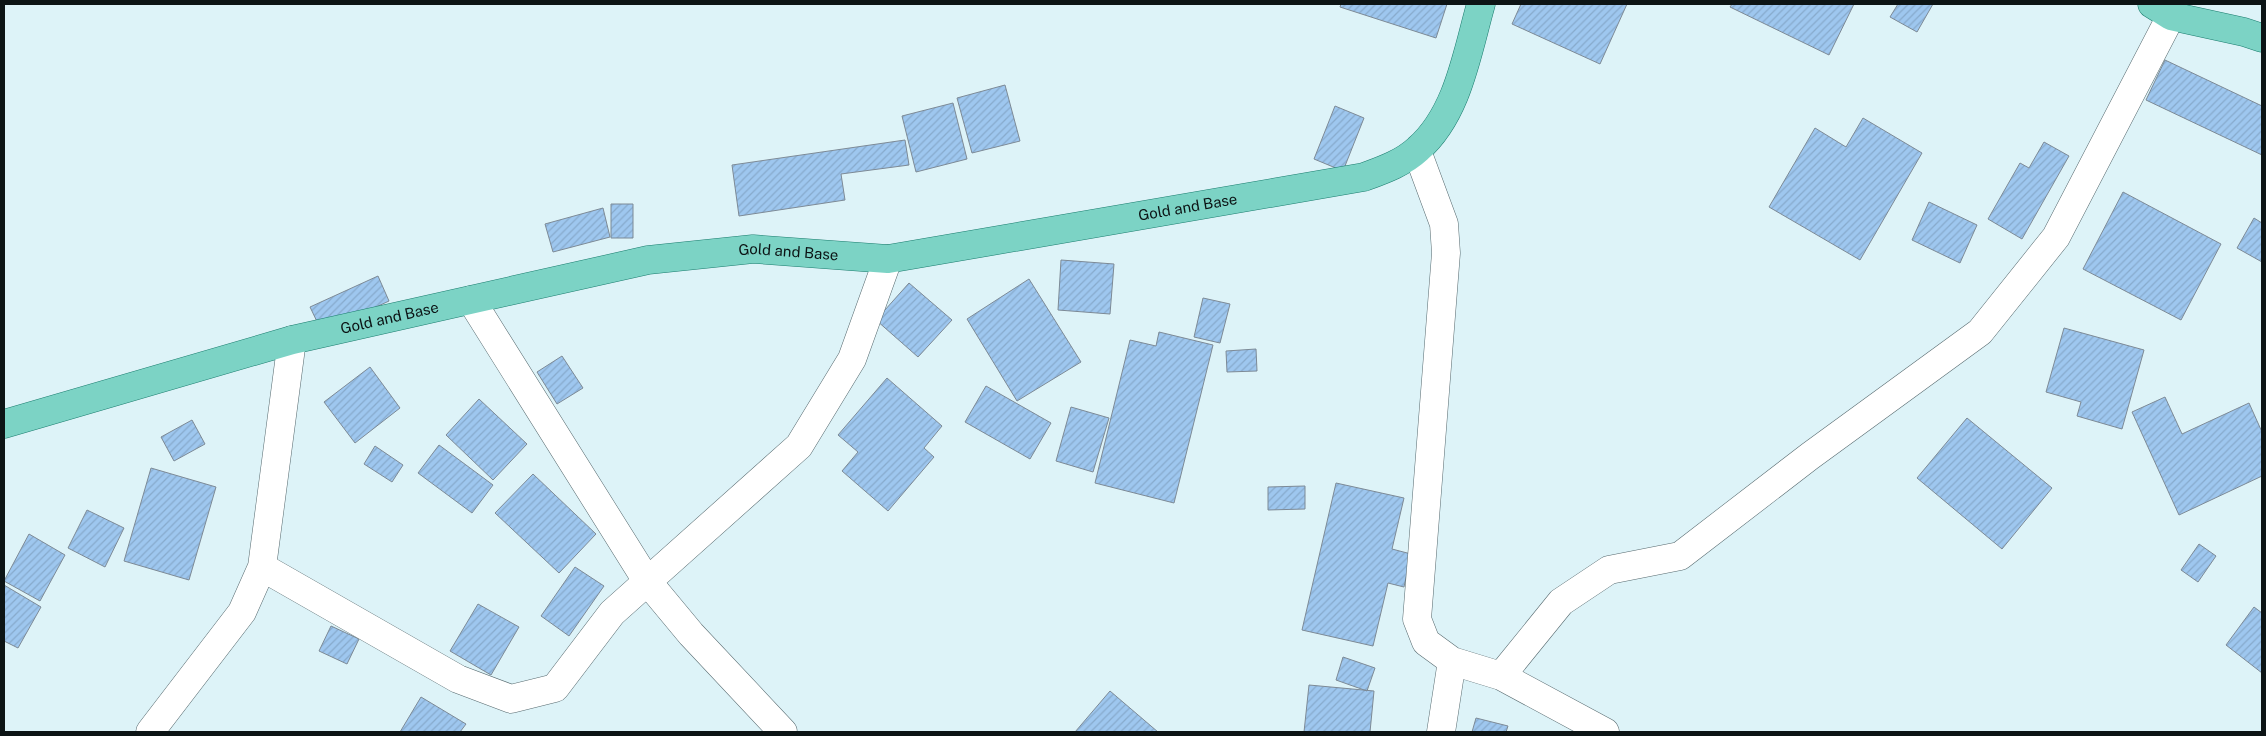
<svg xmlns="http://www.w3.org/2000/svg" width="2266" height="736" font-family="'Public Sans',sans-serif">
  <style>
    .building { fill: url(#building-hatch); stroke: #7d8a96 }
    .lines { fill: none; stroke-linecap: round; stroke-linejoin: round }
    .minor-casing { stroke: #576a6f; stroke-width: 29 }
    .primary-casing { stroke: #1c7d6f; stroke-width: 29 }
    .minor { stroke: #fff; stroke-width: 28 }
    .primary { stroke: #7cd3c5; stroke-width: 28 }
    .labels { text-anchor: middle; stroke-width: 5; stroke-linejoin: round; paint-order: stroke }
    .street-label { font-size: 15px; fill: #0c1415; stroke: #ddf3f8 }
  </style>
  <defs>
    <pattern id="building-hatch" width="6" height="6" patternUnits="userSpaceOnUse" patternTransform="scale(1.25)"><rect width="6" height="6" fill="#9ec7ef"/><path d="M-1 1l2-2M0 6l6-6M5 7l2-2" fill="none" stroke="#87aacc"/></pattern>
  </defs>
  <rect width="100%" height="100%" fill="#ddf3f8"/>
  <path class="building" d="M1341 4H1447L1436 38 1340 7Z
    M1521 4H1627L1600 64 1512 24Z
    M1732 4H1854L1829 55 1730 7Z
    M1898 4H1933L1917 32 1890 17Z
    M2165 60 2262 106V155L2146 100Z
    M1005 85 1020 141 972 153 957 98Z
    M953 103 967 159 916 172 902 116Z
    M1335 106 1364 118 1343 171 1314 159Z
    M1863 118 1922 153 1860 260 1769 207 1815 128 1846 147Z
    M905 140 909 165 841 174 845 200 739 216 732 165Z
    M2044 142 2069 156 2022 239 1988 219 2020 163 2029 168Z
    M2123 192 2221 244 2181 320 2083 269Z
    M1929 202 1977 225 1960 263 1912 240Z
    M611 204H633V238H611Z
    M603 208 610 237 553 252 545 224Z
    M2254 218 2262 223V262L2237 248Z
    M1061 260 1114 264 1110 314 1058 310Z
    M378 276 389 301 322 332 310 307Z
    M1029 279 1081 362 1017 401 967 319Z
    M909 283 952 320 918 357 876 320Z
    M1203 298 1230 304 1220 343 1194 337Z
    M2064 328 2144 350 2122 429 2077 416 2081 402 2046 392Z
    M1159 332 1213 345 1174 503 1095 483 1130 340 1156 346Z
    M1256 349 1257 371 1227 372 1226 351Z
    M562 356 583 388 557 404 537 372Z
    M370 367 400 408 355 443 324 402Z
    M887 378 942 426 924 448 934 457 888 511 842 471 858 452 838 435Z
    M986 386 1051 423 1030 459 965 422Z
    M2165 397 2182 434 2249 403 2262 432V476L2179 515 2132 412Z
    M479 399 527 444 493 480 446 435Z
    M1071 407 1109 418 1093 472 1056 461Z
    M1967 418 2052 488 2002 549 1917 478Z
    M192 420 205 444 174 461 161 437Z
    M439 445 493 485 472 513 418 473Z
    M375 446 403 465 392 482 364 464Z
    M151 468 216 487 189 580 124 561Z
    M533 474 596 534 559 573 495 513Z
    M1336 483 1404 498 1392 549 1411 554 1404 587 1388 583 1373 646 1302 630Z
    M1305 486V509L1268 510V487Z
    M87 510 124 528 105 567 68 548Z
    M29 534 65 555 40 601 4 581Z
    M2199 544 2216 556 2198 582 2181 570Z
    M575 567 604 586 569 636 541 616Z
    M4 585 41 607 18 648 4 641Z
    M478 604 519 627 491 675 450 651Z
    M2254 607 2262 613V673L2226 645Z
    M331 626 359 639 347 664 319 651Z
    M1343 657 1375 668 1367 691 1336 680Z
    M1309 685 1374 691 1370 732H1304Z
    M1110 691 1158 732H1075Z
    M421 697 466 724 460 732H400Z
    M1476 718 1508 726 1506 732H1472Z"/>
  <g class="lines">
    <g class="minor-casing">
      <path id="minor" d="M1417 151 1444 224 1446 253 1417 619 1426 642 1452 661 1501 676 1605 732
        M471 300 647 581 691 634 783 732
        M262 567 458 679 511 699 555 688 612 613 799 446 852 359 888 259
        M1501 676 1561 602 1609 570 1680 556 1810 456 1980 332 2056 237 2171 16
        M150 732 242 612 262 567 292 340
        M1441 732 1452 661"/>
    </g>
    <g class="primary-casing">
      <g id="primary">
        <path d="M2152 4 2171 16 2244 32 2262 38"/>
        <path id="s1" d="M4 424 292 340 648 260 753 249 888 259 1364 177C1383 170 1403 163 1418 149 1458 114 1467 53 1481 4"/>
      </g>
    </g>
    <use href="#minor" class="minor"/>
    <use href="#primary" class="primary"/>
  </g>
  <g class="labels">
    <g class="street-label">
      <text dy="5" stroke="none"><textPath href="#s1" startOffset="1210">Gold and Base</textPath></text>
      <text dy="5" stroke="none"><textPath href="#s1" startOffset="806">Gold and Base</textPath></text>
      <text dy="5" stroke="none"><textPath href="#s1" startOffset="400">Gold and Base</textPath></text>
    </g>
  </g>
  <rect width="2266" height="736" fill="none" stroke="#0c1415" stroke-width="10"/>
</svg>
